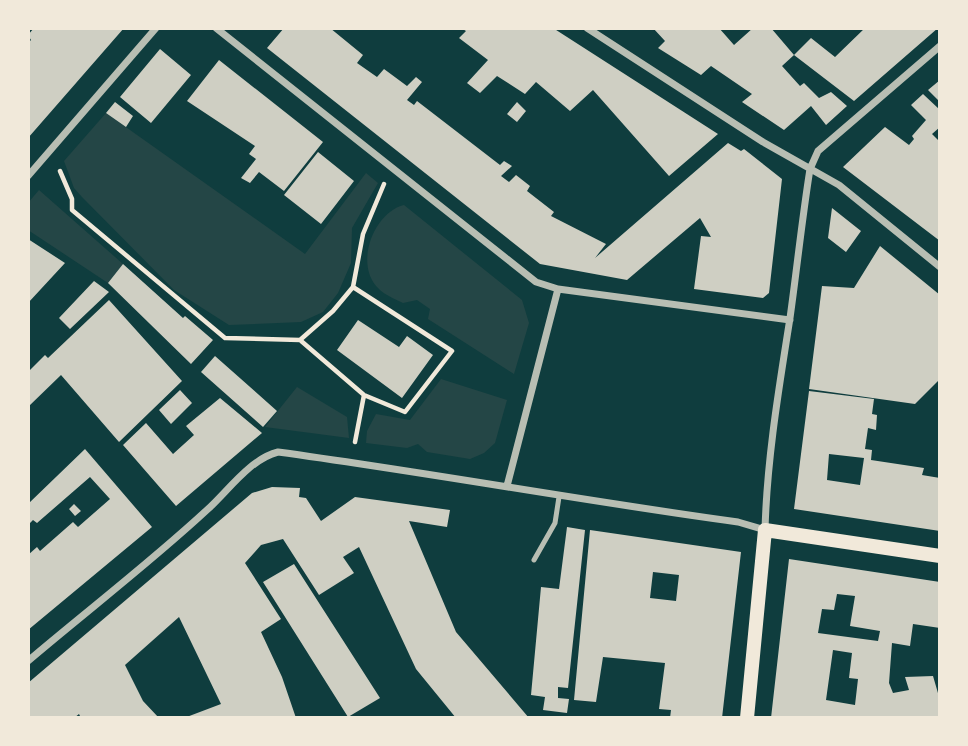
<svg xmlns="http://www.w3.org/2000/svg" width="968" height="746" font-family="'Fira Sans',sans-serif">
  <style>
    .green { fill: #244646 }
    .building { fill: #cfcfc3; fill-rule: evenodd }
    .lines { fill: none; stroke-linecap: round; stroke-linejoin: round }
    .path { stroke: #f1e9da; stroke-width: 4.5 }
    .service { stroke: #b8beb3; stroke-width: 5 }
    .minor { stroke: #b8beb3; stroke-width: 7 }
    .secondary { stroke: #f1e9da; stroke-width: 14 }
  </style>
  <rect width="100%" height="100%" fill="#0f3d3e"/>
  <path class="green" d="M106 113 305 254 366 173 378 183 352 228 351 263 338 293 323 312 301 322 229 325 174 290 82 197 74 188 64 161Z
    M39 190 123 264 108 283 28 230V203Z
    M404 205 522 300 529 323 514 374 428 319 430 309 417 300 403 303C395 299 385 295 379 289 353 265 374 212 404 205Z
    M441 379 507 400 495 443 484 453 470 459 427 452 418 444 407 448 366 443 367 431 376 414 410 420Z
    M297 387 347 417 349 438 265 427Z"/>
  <path class="building" d="M34 28H124L28 138V43L31 40 28 35Z
    M284 28H330L363 55 357 63 377 77 384 69 407 86 416 77 422 82 407 100 414 105 417 101 500 165 504 161 512 166 501 176 509 182 516 175 530 186 527 191 554 212 551 216 606 244 595 258 728 143 741 151 744 149 782 179 769 293 763 298 694 289 701 236 711 237 700 218 627 280 540 264 267 48Z
    M461 28H553L718 134 669 176 593 90 570 111 536 82 525 94 497 76 480 93 467 83 488 60 459 38 466 31Z
    M653 28H719L734 45 753 28H771L794 55 782 66 800 86 804 83 819 98 831 92 847 106 826 125 811 106 784 130 742 102 752 94 711 66 701 75 658 48 665 41Z
    M865 28H938L854 101 794 55 811 38 835 57Z
    M160 49 191 75 151 123 120 97Z
    M219 60 323 142 284 191 259 172 250 183 241 178 256 159 249 154 255 146 187 101Z
    M940 80V102L928 90Z
    M923 94 940 110V127L932 134 940 142V241L843 167 885 127 909 145 914 139 912 136 926 120 911 105Z
    M115 102 133 116 126 127 106 113Z
    M517 102 526 111 517 122 507 114Z
    M318 152 354 181 321 224 284 195Z
    M832 208 861 231 846 252 828 238Z
    M28 239 65 263 28 303Z
    M880 246 940 295V379L915 404 809 389 822 286 854 288Z
    M123 264 183 318 185 316 213 340 191 364 108 283Z
    M94 281 109 292 70 329 59 318Z
    M109 300 182 381 119 442 61 375 28 407V372L45 355 48 358Z
    M358 320 399 347 407 336 433 355 402 398 337 350Z
    M215 356 277 411 263 427 201 372Z
    M180 390 192 403 171 424 159 410Z
    M809 391 874 399 872 414 877 415 876 430 868 428 865 449 872 450 871 460 924 468 922 475 940 478V531L794 509ZM829 454 864 458 860 485 827 480Z
    M220 398 262 433 176 506 123 445 146 423 173 454 194 435 186 426Z
    M85 449 152 527 28 630V555L37 547 40 551 73 522 78 527 110 499 90 477 37 523 33 520 28 525V504Z
    M272 487 300 488 299 497 306 498 321 521 355 497 450 510 447 527 409 521 456 632 529 718H456L416 669 359 547 343 557 354 573 319 595 283 539 261 545 245 563 281 619 261 632 282 677 296 718H184L221 704 179 617 125 665 143 701 159 718H81L79 714 74 718H28V683L252 493Z
    M74 504 81 511 75 516 69 509Z
    M567 527 585 530 568 688 558 687V698L569 699 567 713 543 710 545 697 531 695 541 587 559 589Z
    M590 530 741 552 722 718H670L671 710 659 709 665 663 603 657 596 702 574 700ZM653 572 679 575 676 601 650 598Z
    M789 559 940 582V628L913 624 910 646 892 643 889 683 893 693 909 690 905 677 933 676 940 700V718H771ZM837 594 855 596 850 626 880 631 878 641 818 633 822 609 834 610ZM833 650 852 653 849 678 858 679 855 705 826 700Z
    M294 564 380 698 348 717 263 582Z"/>
  <g class="lines">
    <path class="path" d="M60 171 72 199V210L225 338 300 340 364 395 405 412 452 351 353 287
      M300 340 333 311 353 287 363 234 384 184
      M355 442 364 395"/>
    <path class="service" d="M534 560 555 523 559 497"/>
    <path class="minor" d="M216 28 536 282 558 289
      M587 28 763 142 839 185 940 267
      M28 176 156 28
      M507 486 558 289 790 320
      M28 661C88 610 151 562 208 509 228 491 250 459 278 452 432 473 584 501 738 522L765 530C767 458 779 388 790 318 797 268 802 219 810 169L818 151 940 46"/>
    <path class="secondary" d="M747 718 765 530 940 556"/>
  </g>
  <rect width="968" height="746" fill="none" stroke="#f1e9da" stroke-width="60"/>
</svg>
